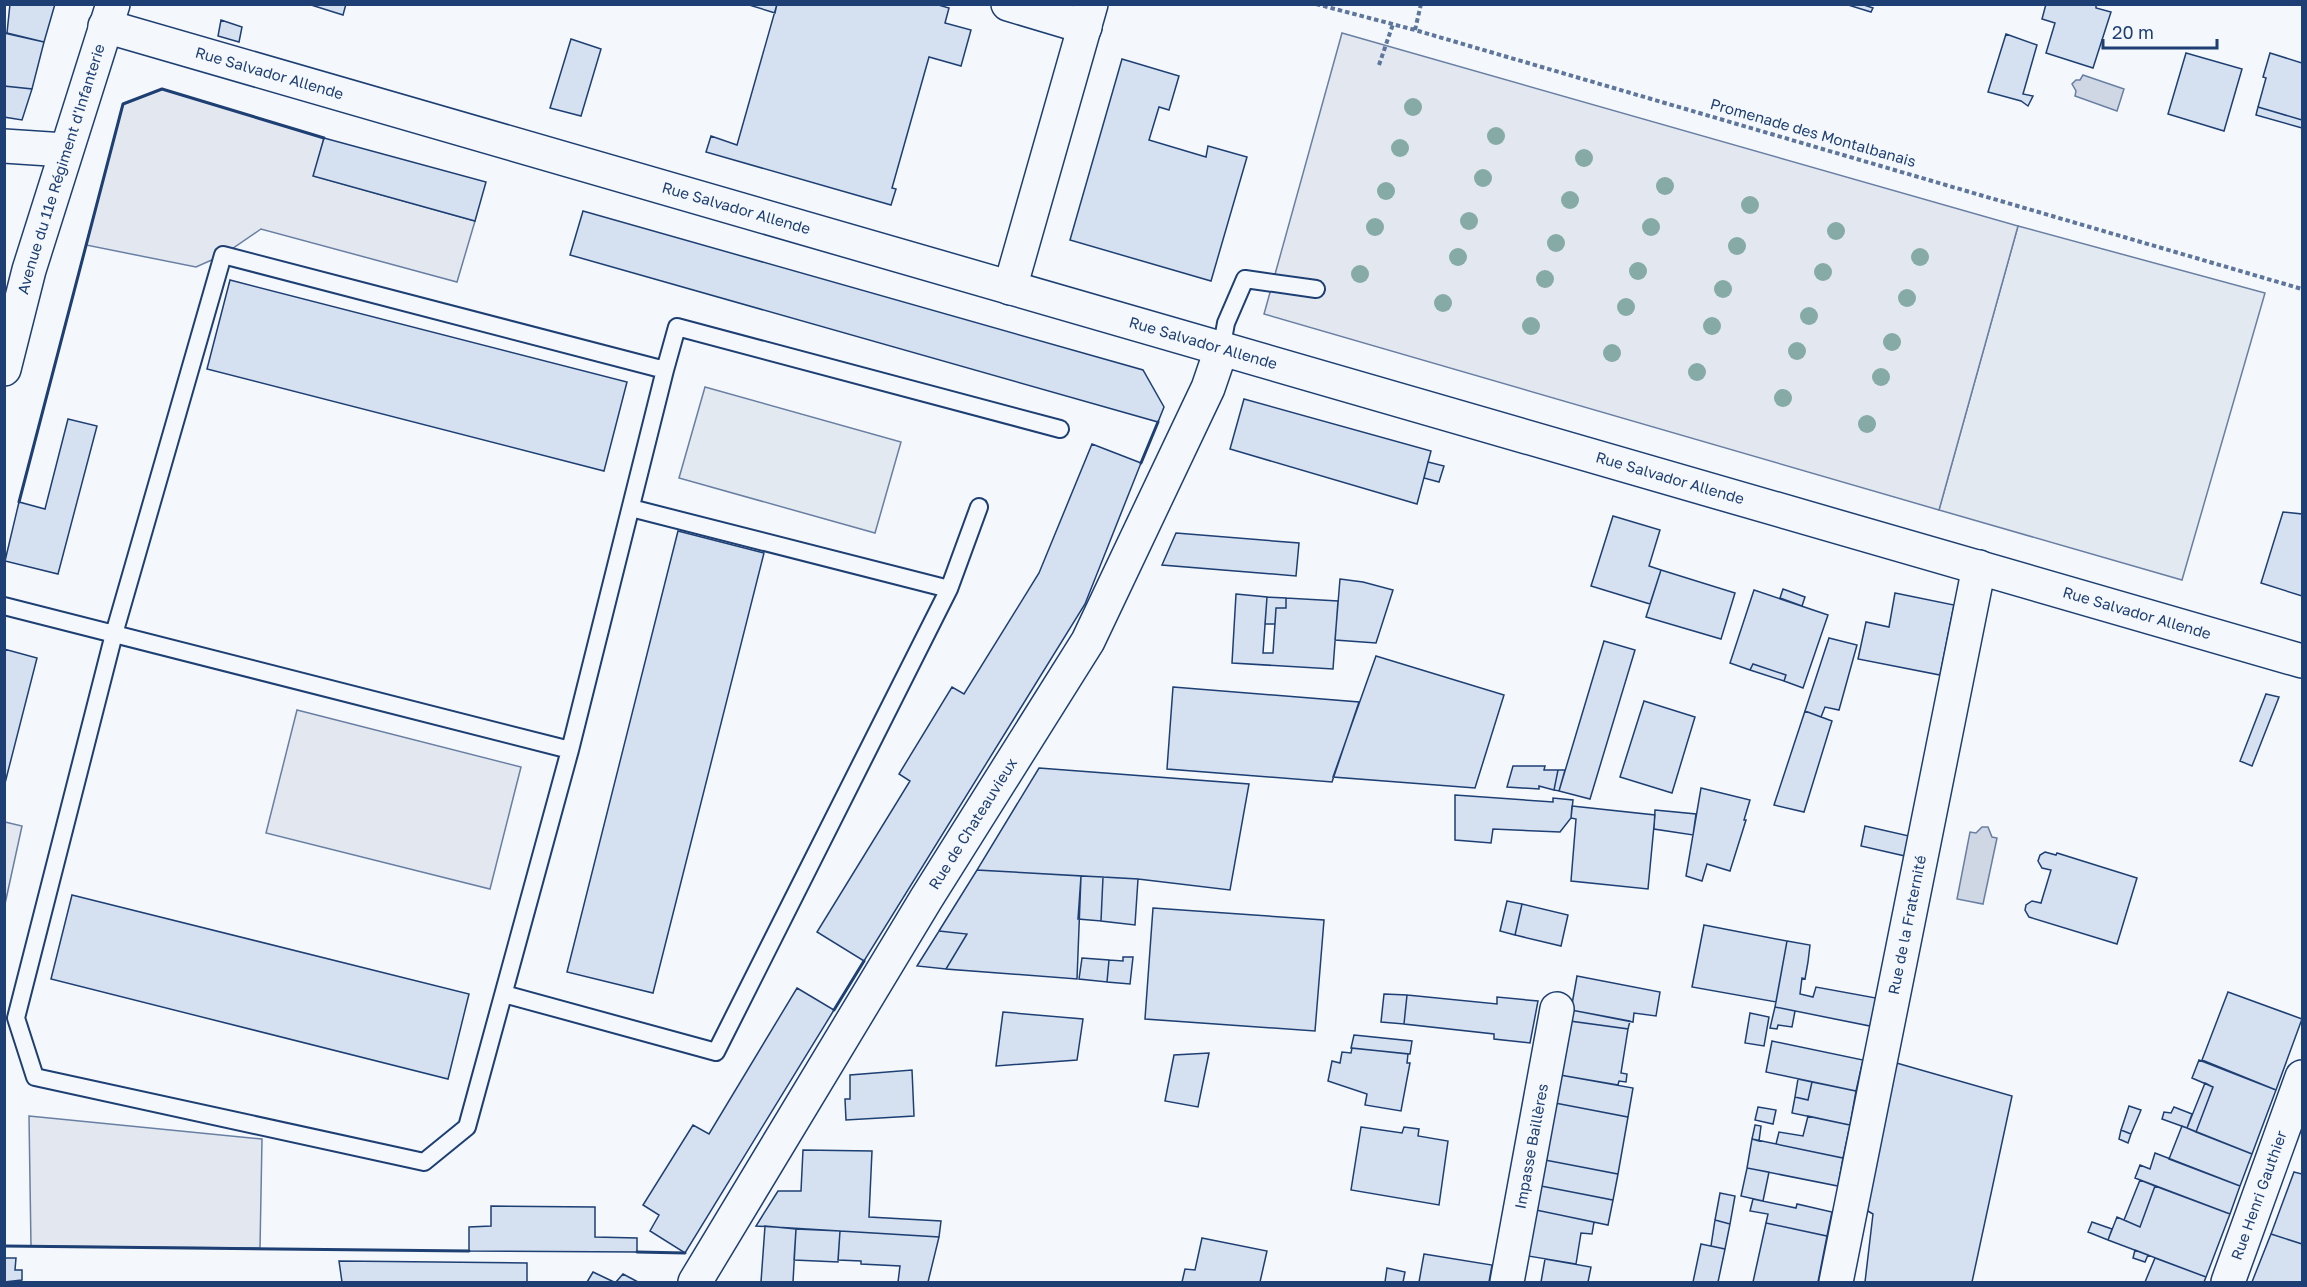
<svg xmlns="http://www.w3.org/2000/svg" width="2307" height="1287" font-family="'Golos Text',sans-serif">
  <style>
    .green { fill: #e3e9f0; stroke: #687fa3; stroke-width: 1.5 }
    .parking { fill: #e3e8f0; stroke: #687fa3; stroke-width: 1.5 }
    .water { fill: #cfd7e4; stroke: #687fa3; stroke-width: 1.5 }
    .building { fill: #d5e0f0; stroke: #1d3f73; stroke-width: 1.5 }
    .lines { fill: none; stroke-linecap: round; stroke-linejoin: round }
    .lane-casing { stroke: #1d3f73; stroke-width: 20 }
    .street-casing { stroke: #1d3f73; stroke-width: 36 }
    .secondary-casing { stroke: #1d3f73; stroke-width: 36 }
    .path { stroke: #5e769c; stroke-width: 4; stroke-dasharray: 4.5 3; stroke-linecap: butt }
    .lane { stroke: #f4f7fb; stroke-width: 16 }
    .street { stroke: #f4f7fb; stroke-width: 33 }
    .secondary { stroke: #f4f7fb; stroke-width: 33 }
    .wall { stroke: #1d3f73; stroke-width: 3 }
    .tree { fill: #86aba6 }
    .labels { text-anchor: middle; stroke-width: 4.5; stroke-linejoin: round; paint-order: stroke }
    .street-label { font-size: 15px; fill: #1d3f73; stroke: #f4f7fb }
  </style>
  <rect width="100%" height="100%" fill="#f4f7fb"/>
  <path class="green" d="M2018 226 2265 293 2182 580 1939 510Z
    M705 387 901 442 875 533 679 478Z"/>
  <path class="parking" d="M1342 33 2018 226 1939 510 1264 314Z
    M162 89 324 138 314 176 475 221 457 282 261 229 223 255 196 267 86 245 123 104Z
    M297 710 521 767 490 889 266 833Z
    M5 822 22 826 5 904 4 822Z
    M29 1116 262 1139 260 1248 31 1246Z"/>
  <path class="water" d="M2083 75 2124 89 2117 111 2075 96 2076 91 2072 84 2076 80H2080Z
    M1982 827H1988L1992 837 1997 838 1983 904 1957 899 1970 832 1976 833Z"/>
  <path class="building" d="M10 4H55L44 42 7 33Z
    M308 4H346L343 15Z
    M746 4H777L775 13Z
    M777 4H935L949 8 945 23 971 30 961 66 929 57 892 188 896 189 891 205 706 152 711 136 737 145Z
    M1845 4H1861L1873 8 1871 12Z
    M2046 4H2096V8L2111 12 2093 68 2046 53 2055 23 2042 19Z
    M221 20 242 27 239 42 218 36Z
    M4 33 44 42 32 89 4 86Z
    M2006 34 2037 45 2023 94 2033 96 2028 106 2021 101 1988 92Z
    M571 39 601 49 581 116 550 108Z
    M2186 53 2242 69 2224 131 2168 114Z
    M2270 53 2302 63V120L2258 107 2266 78 2263 77Z
    M1122 59 1179 76 1169 110 1159 107 1149 140 1206 157 1208 146 1247 157 1211 281 1070 240Z
    M4 86 32 89 22 120 4 117Z
    M2258 107 2302 120V128L2256 115Z
    M324 138 486 182 475 221 313 176Z
    M583 211 1143 370 1164 407 1158 422 570 255Z
    M230 280 627 382 604 471 207 369Z
    M1244 399 1431 451 1417 504 1230 449Z
    M68 419 97 426 58 574 5 561 19 502 45 509Z
    M1092 444 1141 463 1085 604 864 961 817 932 910 781 899 774 952 687 964 694 1039 573Z
    M1428 462 1444 466 1439 482 1424 478Z
    M2283 512 2302 514V596L2261 583Z
    M1613 516 1660 530 1649 566 1661 570 1650 604 1591 586Z
    M678 531 764 553 653 993 567 972Z
    M1176 533 1299 543 1296 576 1162 565Z
    M1661 570 1735 593 1721 639 1646 617Z
    M1340 579 1363 582 1393 590 1376 643 1335 640Z
    M1783 589 1805 597 1802 606 1780 598Z
    M1754 590 1828 615 1803 688 1784 681 1786 675 1753 664 1750 670 1730 663Z
    M1895 593 1954 605 1940 675 1858 659 1866 622 1889 627Z
    M1236 594 1267 597 1263 653H1273L1276 608H1286V598L1338 601 1333 669 1232 663Z
    M1267 597 1286 598V608H1276L1275 624H1265Z
    M1829 638 1857 645 1839 710 1825 707 1821 717 1805 711Z
    M1604 641 1635 650 1590 799 1559 791Z
    M4 649 37 658 4 787Z
    M1376 656 1504 695 1475 788 1333 777Z
    M1753 664 1786 675 1784 681 1750 670Z
    M1173 687 1359 702 1332 782 1167 769Z
    M2266 694 2279 697 2252 766 2240 761Z
    M1644 701 1695 717 1672 793 1620 777Z
    M1805 711 1832 721 1804 812 1774 805Z
    M1513 766H1545L1544 770H1558L1554 790 1539 786V789L1507 787Z
    M1039 768 1249 784 1230 890 1138 879 977 870Z
    M1558 770H1565L1559 791 1554 790Z
    M1701 788 1750 800 1744 820H1746L1730 871 1707 864 1702 881 1686 876Z
    M1455 795 1553 802V798L1573 800 1571 818 1560 832 1493 829 1491 843 1455 840Z
    M1572 806 1655 815 1648 889 1571 881 1576 819 1571 818Z
    M1655 810 1696 814 1693 835 1654 829Z
    M1865 826 1909 836 1905 856 1861 846Z
    M2045 852 2056 855 2057 853 2137 878 2117 944 2029 917 2025 910 2026 905 2032 901 2041 903 2051 870 2042 868 2038 861 2040 855Z
    M977 870 1081 876 1077 979 946 969 967 934 939 931Z
    M1081 876 1103 877 1101 921 1078 919Z
    M1103 877 1138 879 1135 925 1101 921Z
    M72 895 469 994 448 1079 51 979Z
    M1507 901 1522 904 1515 935 1500 931Z
    M1522 904 1568 915 1561 946 1515 935Z
    M1153 908 1324 920 1315 1031 1145 1019Z
    M1704 925 1787 941 1776 1002 1692 987Z
    M939 931 967 934 946 969 917 966Z
    M1787 941 1810 945 1808 962 1805 979 1802 978 1800 994 1813 997 1816 987 1876 998 1870 1026 1775 1007Z
    M1123 957H1133L1130 984 1107 982 1109 960 1123 961Z
    M1082 958 1109 960 1107 982 1079 979Z
    M1577 976 1660 992 1656 1016 1634 1013 1633 1022 1571 1010Z
    M797 988 834 1010 685 1253 650 1231 659 1215 643 1205 693 1125 709 1134Z
    M2228 992 2302 1019 2276 1090 2202 1060Z
    M1384 994 1407 995 1404 1024 1381 1022Z
    M1407 995 1497 1004V997L1538 1001 1530 1043 1494 1039V1034L1404 1024Z
    M1775 1007 1795 1011 1792 1027 1778 1025 1777 1029 1770 1028Z
    M1571 1010 1630 1021 1628 1029 1570 1021Z
    M1003 1012 1083 1019 1077 1060 996 1066Z
    M1750 1013 1769 1017 1764 1046 1745 1043Z
    M1570 1021 1628 1029 1621 1073 1627 1074 1626 1082 1619 1081 1618 1085 1560 1075Z
    M1354 1035 1412 1041 1410 1054 1351 1048Z
    M1772 1041 1863 1060 1856 1091 1766 1072Z
    M1352 1048 1408 1054 1407 1063H1410L1401 1111 1365 1105 1367 1094 1328 1081 1332 1061 1340 1063 1342 1052 1351 1053Z
    M1209 1053 1198 1107 1165 1101 1174 1055Z
    M2199 1060 2276 1090 2252 1154 2196 1132 2213 1087 2192 1078Z
    M1893 1062 2012 1096 1972 1282H1865L1873 1214 1866 1210Z
    M912 1070 914 1116 846 1120 845 1099H850V1075Z
    M1560 1075 1633 1088 1628 1117 1555 1103Z
    M1798 1079 1812 1082 1808 1100 1795 1097Z
    M1812 1082 1856 1091 1850 1125 1792 1113 1795 1097 1808 1100Z
    M2205 1083 2213 1087 2196 1132 2187 1128Z
    M1555 1103 1628 1117 1618 1174 1545 1160Z
    M2129 1106 2141 1110 2131 1134 2121 1130Z
    M1758 1107 1776 1110 1773 1124 1755 1120Z
    M2174 1107 2192 1114 2187 1128 2162 1119 2164 1112 2171 1113Z
    M1808 1116 1850 1125 1843 1158 1776 1144 1779 1132 1803 1136Z
    M1755 1125 1761 1126 1759 1141 1752 1139Z
    M2182 1126 2252 1154 2240 1186 2169 1159Z
    M1361 1127 1402 1133 1404 1127 1419 1129 1418 1136 1448 1141 1439 1205 1351 1190Z
    M2121 1130 2131 1134 2128 1143 2119 1139Z
    M1752 1139 1843 1158 1838 1186 1747 1168Z
    M803 1150 872 1151 869 1217 941 1221 939 1237 756 1226 778 1191H801Z
    M2155 1153 2240 1186 2230 1214 2135 1178 2140 1165 2150 1169Z
    M1545 1160 1618 1174 1613 1200 1541 1186Z
    M1747 1168 1769 1172 1763 1201 1741 1196Z
    M2294 1172 2302 1174V1244L2271 1234Z
    M2140 1180 2155 1186 2140 1227 2124 1220Z
    M1541 1186 1613 1200 1608 1225 1536 1210Z
    M2155 1186 2230 1214 2206 1277 2108 1240 2117 1217 2140 1227Z
    M1720 1193 1735 1196 1730 1224 1715 1220Z
    M1753 1199 1796 1208 1797 1204 1832 1212 1827 1236 1766 1223 1768 1214 1750 1211Z
    M491 1206 595 1207V1237L637 1238V1252L469 1251V1227L491 1226Z
    M1536 1210 1594 1222 1592 1234 1581 1233 1576 1264 1528 1256Z
    M1715 1220 1730 1224 1725 1249 1711 1246Z
    M2092 1222 2112 1229 2108 1240 2088 1232Z
    M1766 1223 1827 1236 1818 1282H1753Z
    M765 1226 796 1229 793 1282H761Z
    M796 1229 840 1231 838 1262 794 1260Z
    M840 1231 939 1237 928 1282H898L900 1266 861 1264V1261L838 1260Z
    M2271 1234 2302 1244V1282H2252Z
    M1202 1238 1267 1251 1260 1282H1182L1185 1269 1195 1270Z
    M1701 1244 1725 1249 1718 1282H1693Z
    M2135 1250 2148 1255 2145 1262 2133 1258Z
    M1424 1254 1492 1265 1489 1282H1419Z
    M4 1258H16L15 1270H22V1280L4 1282Z
    M2155 1258 2206 1277 2204 1282H2145Z
    M1545 1259 1591 1267 1588 1282H1541Z
    M339 1261 527 1263V1282H342Z
    M1387 1268 1405 1272 1403 1282H1385Z
    M593 1272 614 1282H587Z
    M623 1274 638 1282H616Z"/>
  <g class="lines">
    <g class="lane-casing">
      <path id="lane" d="M1221 350 1226 323 1245 279 1316 289
        M665 370 677 327 1060 429
        M949 589 979 507
        M4 606 570 750 665 370 223 255 114 634 16 1018 35 1077 424 1162 467 1127 570 750
        M504 994 716 1052 949 589 631 508"/>
    </g>
    <g class="street-casing">
      <g id="street">
        <path d="M1008 4 1085 27"/>
        <path id="s1" d="M105 26 2302 661"/>
        <path d="M4 146 65 150"/>
        <path d="M1010 288 1091 4"/>
        <path id="s2" d="M695 1282 926 899 1088 641 1208 388 1221 350"/>
        <path id="s3" d="M1507 1282 1557 1009"/>
        <path id="s4" d="M1836 1282 1979 567"/>
        <path id="s5" d="M2228 1282 2302 1077"/>
      </g>
    </g>
    <g class="secondary-casing">
      <g id="secondary">
        <path id="s6" d="M4 369 29 270 113 4"/>
      </g>
    </g>
    <path class="path" d="M1316 4 1415 30 2302 289
      M1415 30 1421 4
      M1379 65 1393 24"/>
    <use href="#lane" class="lane"/>
    <use href="#street" class="street"/>
    <use href="#secondary" class="secondary"/>
    <path class="wall" d="M1141 463 1158 422
      M19 502 123 104 162 89 324 138
      M834 1010 864 961
      M4 1246 469 1251
      M637 1252 685 1253"/>
  </g>
  <g class="tree">
    <circle cx="1413" cy="107" r="9"/>
    <circle cx="1496" cy="136" r="9"/>
    <circle cx="1400" cy="148" r="9"/>
    <circle cx="1584" cy="158" r="9"/>
    <circle cx="1483" cy="178" r="9"/>
    <circle cx="1665" cy="186" r="9"/>
    <circle cx="1386" cy="191" r="9"/>
    <circle cx="1570" cy="200" r="9"/>
    <circle cx="1750" cy="205" r="9"/>
    <circle cx="1469" cy="221" r="9"/>
    <circle cx="1375" cy="227" r="9"/>
    <circle cx="1651" cy="227" r="9"/>
    <circle cx="1836" cy="231" r="9"/>
    <circle cx="1556" cy="243" r="9"/>
    <circle cx="1737" cy="246" r="9"/>
    <circle cx="1458" cy="257" r="9"/>
    <circle cx="1920" cy="257" r="9"/>
    <circle cx="1638" cy="271" r="9"/>
    <circle cx="1823" cy="272" r="9"/>
    <circle cx="1360" cy="274" r="9"/>
    <circle cx="1545" cy="279" r="9"/>
    <circle cx="1723" cy="289" r="9"/>
    <circle cx="1907" cy="298" r="9"/>
    <circle cx="1443" cy="303" r="9"/>
    <circle cx="1626" cy="307" r="9"/>
    <circle cx="1809" cy="316" r="9"/>
    <circle cx="1531" cy="326" r="9"/>
    <circle cx="1712" cy="326" r="9"/>
    <circle cx="1892" cy="342" r="9"/>
    <circle cx="1797" cy="351" r="9"/>
    <circle cx="1612" cy="353" r="9"/>
    <circle cx="1697" cy="372" r="9"/>
    <circle cx="1881" cy="377" r="9"/>
    <circle cx="1783" cy="398" r="9"/>
    <circle cx="1867" cy="424" r="9"/>
  </g>
  <g class="labels">
    <g class="street-label">
      <text dy="5" stroke="none"><textPath href="#s1" startOffset="171">Rue Salvador Allende</textPath></text>
      <text transform="translate(1813 133) rotate(16)" y="5">Promenade des Montalbanais</text>
      <text dy="5" stroke="none"><textPath href="#s6" startOffset="208">Avenue du 11e Régiment d'Infanterie</textPath></text>
      <text dy="5" stroke="none"><textPath href="#s1" startOffset="657">Rue Salvador Allende</textPath></text>
      <text dy="5" stroke="none"><textPath href="#s1" startOffset="1143">Rue Salvador Allende</textPath></text>
      <text dy="5" stroke="none"><textPath href="#s1" startOffset="1629">Rue Salvador Allende</textPath></text>
      <text dy="5" stroke="none"><textPath href="#s1" startOffset="2115">Rue Salvador Allende</textPath></text>
      <text dy="5" stroke="none"><textPath href="#s2" startOffset="536">Rue de Chateauvieux</textPath></text>
      <text dy="5" stroke="none"><textPath href="#s4" startOffset="364">Rue de la Fraternité</textPath></text>
      <text dy="5" stroke="none"><textPath href="#s3" startOffset="138">Impasse Baillères</textPath></text>
      <text dy="5" stroke="none"><textPath href="#s5" startOffset="92">Rue Henri Gauthier</textPath></text>
    </g>
  </g>
  <rect width="2307" height="1287" fill="none" stroke="#1d3f73" stroke-width="12"/>
  <path d="M2103 39v9h114v-9" fill="none" stroke="#1d3f73" stroke-width="3"/>
  <text x="2112" y="39" font-size="18" fill="#1d3f73" stroke="#f4f7fb" stroke-width="4.5" paint-order="stroke">20 m</text>
</svg>
